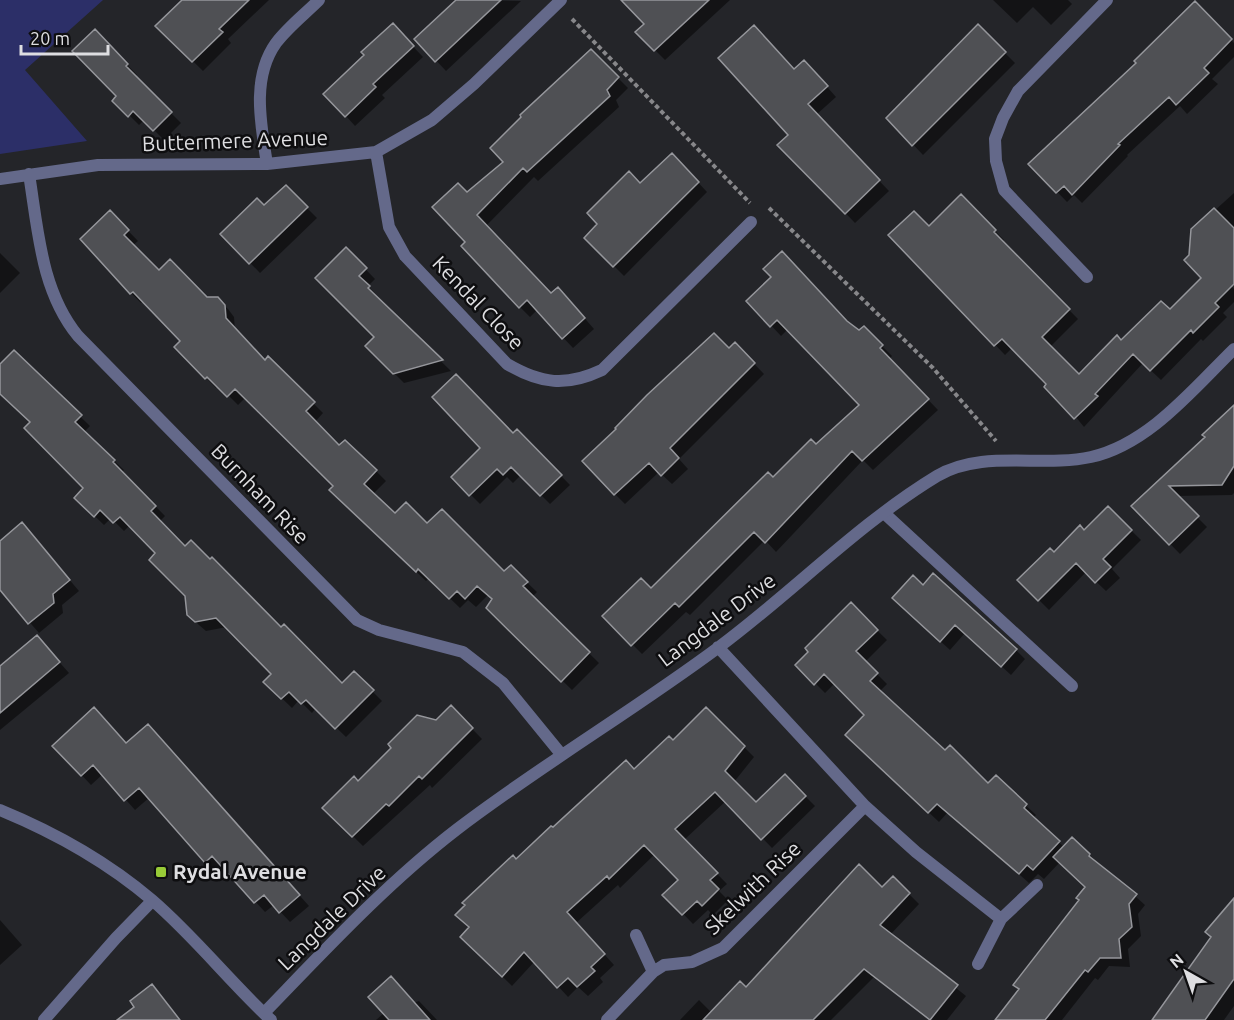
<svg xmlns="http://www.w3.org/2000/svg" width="1234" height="1020" font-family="Ubuntu,sans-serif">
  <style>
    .green { fill: #2c2f68 }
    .shadow { fill: #0007 }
    .building { fill: #4f5054; stroke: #96979c; stroke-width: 1.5 }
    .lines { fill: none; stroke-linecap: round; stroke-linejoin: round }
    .path { stroke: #87878a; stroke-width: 4; stroke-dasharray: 4.5 3; stroke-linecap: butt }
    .service { stroke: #64698a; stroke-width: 12 }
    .minor { stroke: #64698a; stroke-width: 12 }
    .poi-dot { fill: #98cb37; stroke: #0e0e10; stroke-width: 2 }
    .labels { text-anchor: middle; stroke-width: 5; stroke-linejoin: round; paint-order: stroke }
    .street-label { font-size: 21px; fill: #dedee1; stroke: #0e0e10 }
    .poi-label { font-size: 21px; font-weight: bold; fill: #dedee1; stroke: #0e0e10; text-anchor: start }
  </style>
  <rect width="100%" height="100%" fill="#242529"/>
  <path class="green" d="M0 0H103L25 70 87 141 0 154Z"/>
  <path class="shadow" d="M184 0H269L228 39 231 43 203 71 157 26Z
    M456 0 521 1 446 71 416 39Z
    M639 0H730L665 60 637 32 646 24Z
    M993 0H1068L1072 4 1051 25 1033 7 1017 23Z
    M1195 3 1234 43V57L1212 79 1218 84 1187 114 1180 106 1127 155 1128 156 1082 203 1074 195 1067 202 1030 164 1138 63Z
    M978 26 1015 63 923 155 888 118Z
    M95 31 137 75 135 77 181 123 164 140 144 120 139 125 114 100 118 96Z
    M402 35 423 57 382 95 385 98 355 126 346 116Z
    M591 51 628 88 616 100 619 107 538 181 534 177 486 226 551 295 568 299 594 329 573 348 537 310 530 317 520 307 467 242V194L505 162Z
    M795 70 814 72 836 97 816 115 889 191 855 223 780 145 790 135Z
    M682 165 707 192 624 276 586 238 640 185Z
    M286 187 317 218 260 273 222 234 264 207Z
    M1234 193V278L1229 283 1234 289V302L1223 313 1227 317 1203 341 1201 339 1161 380 1143 363 1084 427 1049 384 1012 348 1005 355 890 235 929 228 961 196 1004 240 1002 242 1078 319 1050 347 1079 376 1121 342 1170 311 1203 278 1190 255 1193 230Z
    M110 212 138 241 132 246 159 272 207 299H217L228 309 234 317 235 330 265 362 268 358 323 413 315 422 339 447 376 471 386 481 373 494 395 515 427 525 504 573 511 567 537 592 532 597 599 663 572 690 488 608 493 600 488 595 476 607 468 600 460 608 429 578 426 581 341 500 335 486 245 398 238 405 218 385 216 388 176 347 182 341 143 301 141 303 131 293 82 239Z
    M346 249 375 279 368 286 378 297 377 299 451 371 404 383 367 346 376 337Z
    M0 253 20 273 0 293Z
    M748 301 850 325 859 332 864 328 892 356 889 359 938 410 873 470 863 460 776 552 765 540 690 615 686 612 642 654 604 616 651 590 773 480 861 406 788 329 781 336Z
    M735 344 764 374 679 459 688 469 672 484 659 472 625 504 615 494 618 429Z
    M14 352 90 426 84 432 124 470 122 472 165 516 159 522 185 548 281 629 342 685 354 673 382 701 346 737 316 708 312 713 299 700 292 708 265 682 273 674 227 627 206 631 199 625 189 615 187 595 157 553 130 525 124 531 111 518 104 525 76 498 86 488 32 422 0 392V366Z
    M1234 423V493L1232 495 1176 496 1207 527 1180 554 1133 506Z
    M517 431 570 485 550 504 521 475 513 483 507 477 480 504 453 477Z
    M1108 508 1141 540 1112 569 1120 578 1106 591 1086 572 1049 610 1019 580 1085 531Z
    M22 524 79 591 62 605 63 613 39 633 12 602 0 577V542Z
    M923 587 1016 650 1025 659 1011 675 965 633 950 650 903 607Z
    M851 605 887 640 865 662 887 684 880 691 945 752 988 785 996 777 1036 815 1033 818 1064 847 1072 839 1145 905 1138 914 1141 936 1128 949 1130 967 1109 966 1098 980 1095 978 1062 1020H995L1020 990 1081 901 1086 887 1060 862 1044 879 1038 874 1029 883 948 812 939 822 857 745 866 715 835 683 825 693 797 665Z
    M37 637 69 673 0 730V667Z
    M451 707 482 739 432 788 430 785 363 846 324 808 437 721Z
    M706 709 754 757 734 782 756 804 785 776 815 806 772 848 726 801 684 840 727 884 719 891 728 900 713 915 708 910 693 924 665 895 680 880 655 854 620 888 618 885 576 923 614 965 600 978 603 982 588 996 578 987 568 997 535 961 512 986 462 937 516 861 553 830 673 742Z
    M157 736 309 906 290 922 274 905 265 912 222 866 216 872 150 797 135 810 103 774 91 785 54 746 126 744Z
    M893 878 919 904 890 935 966 996 947 1020H929L874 977 831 1020H680L699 1000 712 1013 882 889Z
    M1234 908V1006L1224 1020H1154Z
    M0 920 22 945 0 965Z
    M152 986 162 996 181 1020H133L137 1007Z
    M419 1001 437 1020H376L384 1013Z"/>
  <path class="building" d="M182 0H249L219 29 223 32 192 62 155 26Z
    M456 0H501L435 62 414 39Z
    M621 0H709L654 51 635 32 644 24Z
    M1195 1 1232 39 1204 68 1209 73 1176 105 1169 97 1118 144 1120 145 1072 195 1064 186 1056 193 1028 164 1136 63 1134 61Z
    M393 23 414 46 373 84 376 87 345 117 323 94 364 55 361 52Z
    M978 24 1006 52 912 146 886 118Z
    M754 25 794 69 804 60 828 86 808 104 880 180 845 214 777 145 788 135 718 58Z
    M95 29 128 64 126 66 172 112 153 131 133 111 128 117 112 101 116 96 72 51Z
    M591 49 619 77 607 90 610 96 527 172 523 168 477 215 551 293 558 287 585 318 562 339 527 300 519 308 461 246 465 242 432 207 458 183 467 192 503 162 490 148 521 117 520 115Z
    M672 153 699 182 613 267 584 238 597 224 587 213 629 171 640 183Z
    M286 185 308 207 249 264 220 234 257 198 264 205Z
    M961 194 996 230 994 232 1070 309 1042 337 1079 374 1117 335 1121 340 1161 301 1170 309 1201 278 1184 260 1189 255 1191 229 1214 208 1234 228V284L1215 303 1219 307 1193 333 1191 330 1150 371 1133 354 1095 394 1098 396 1074 419 1044 387 1046 384 1002 339 994 346 888 235 914 211 929 226Z
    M110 210 129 230 124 235 159 270 170 259 207 297H218L225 305 226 318 265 360 268 356 315 402 306 411 339 445 345 440 377 470 364 484 395 513 406 502 427 523 442 509 504 571 511 565 528 582 523 586 590 652 561 682 486 608 492 599 477 586 465 599 457 591 449 599 418 569 416 572 329 490 333 486 235 389 227 397 207 377 205 379 174 347 180 341 133 292 130 294 80 239Z
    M346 247 367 268 359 276 370 286 368 288 443 360 393 374 365 346 374 337 315 278Z
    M782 251 847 321 859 330 864 326 883 345 880 348 929 399 862 461 852 451 765 543 754 532 679 607 675 603 631 646 602 616 641 578 651 588 768 472 773 477 811 439 816 444 859 405 777 320 770 327 746 301 771 277 763 269Z
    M714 333 729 348 735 342 755 363 670 448 679 458 661 476 649 463 614 495 582 461 616 429 615 428 647 395Z
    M14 350 82 415 75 422 115 460 113 462 156 506 151 511 185 546 191 540 210 559 212 557 281 627 284 624 342 683 354 671 374 690 335 729 306 700 301 704 289 692 281 699 263 682 271 674 216 618 195 622 187 615 185 596 149 560 155 553 120 517 113 523 100 510 94 517 74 498 83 488 24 428 30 422 0 394V364Z
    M456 374 513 433 517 429 562 475 540 496 511 467 503 475 497 469 469 496 451 477 480 448 432 397Z
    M1234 405V466L1222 485 1169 486 1199 516 1169 545 1131 506 1205 437 1202 435Z
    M1108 506 1132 530 1103 559 1111 567 1095 583 1076 563 1038 601 1017 580 1050 548 1054 552 1080 525 1084 530Z
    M22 522 70 580 53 594 54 603 28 624 0 590V541Z
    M933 573 1017 649 1001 667 955 625 940 642 892 598 913 575 923 585Z
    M851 602 878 630 856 651 878 673 870 681 945 750 950 745 988 783 996 775 1027 804 1024 808 1060 841 1033 870 1027 865 1019 874 937 804 928 813 845 735 864 715 824 674 814 685 795 665 808 652 805 648Z
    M37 635 60 662 0 713V666Z
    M451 705 473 728 422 779 419 776 389 806 386 804 352 837 322 808 354 776 358 781 391 748 388 744 417 715 436 720Z
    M94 707 126 743 148 724 300 895 279 913 264 895 254 903 212 856 205 863 139 788 124 801 93 765 81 776 52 746Z
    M706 707 745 746 725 771 756 802 785 774 806 796 761 840 715 792 675 829 718 873 710 880 719 889 702 906 697 901 682 915 662 895 678 880 644 845 609 879 607 876 567 912 605 954 591 967 595 971 577 987 568 978 557 988 524 952 502 977 460 937 469 927 455 915 465 905 462 903 513 855 516 859 551 826 553 827 626 760 634 769 669 736 673 740Z
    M1072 837 1090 854 1089 856 1137 894 1129 904 1132 927 1119 939 1121 958H1100L1088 972 1085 970 1045 1020H995L1019 989 1013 985 1079 900 1076 898 1085 887 1053 857Z
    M859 864 882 887 893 876 910 893 880 925 958 985 930 1020 864 969 813 1020H703L740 981 746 987Z
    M1234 898V979L1205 1020H1152L1211 937 1205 932Z
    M391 976 430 1020H389L368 997Z
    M152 984 180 1020H117L134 1007 130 1001Z"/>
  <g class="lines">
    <path class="path" d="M572 19 750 203
      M769 208 933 368 996 441"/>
    <path class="service" d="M884 513 1072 686"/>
    <path class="minor" d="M376 152 389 227 405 256 507 364C541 384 566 387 602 370L751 222
      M267 164C261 125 251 78 276 43 288 27 305 14 319 0
      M29 174C38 230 41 291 78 336L357 620 379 630 463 652 503 683 561 754
      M0 179 98 165 267 164 376 152 432 120 474 84 561 0
      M1087 277 1004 190 996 161 995 139 1003 118 1018 91 1107 0
      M718 647 865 806 916 852 1001 919
      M0 810C56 833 106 861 152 900 195 937 230 982 271 1020
      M636 935 653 972
      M978 964 1001 919 1037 885
      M264 1013C325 950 386 884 456 830 541 765 633 711 719 647 793 592 858 524 937 476 983 449 1041 468 1091 457 1149 444 1193 389 1234 349
      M44 1020 116 938 152 901
      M607 1020 653 972 664 965 692 962 723 948 865 806"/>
  </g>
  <rect class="poi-dot" x="155" y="866" width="12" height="12" rx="3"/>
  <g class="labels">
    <g class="street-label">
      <text transform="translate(235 141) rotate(-2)" y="7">Buttermere Avenue</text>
      <text transform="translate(478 303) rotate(46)" y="7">Kendal Close</text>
      <text transform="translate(260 494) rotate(46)" y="7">Burnham Rise</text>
      <text transform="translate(717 620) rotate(-37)" y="7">Langdale Drive</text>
      <text transform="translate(753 888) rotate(-44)" y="7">Skelwith Rise</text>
      <text transform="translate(332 918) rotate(-44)" y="7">Langdale Drive</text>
    </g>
    <g class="poi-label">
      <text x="173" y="879">Rydal Avenue</text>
    </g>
  </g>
  <g transform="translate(1186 972) rotate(320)" stroke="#0e0e10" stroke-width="4.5" paint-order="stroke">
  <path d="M0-4.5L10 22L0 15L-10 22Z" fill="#dedee1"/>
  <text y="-9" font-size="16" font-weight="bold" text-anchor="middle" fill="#dedee1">N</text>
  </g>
  <path d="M21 45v9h87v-9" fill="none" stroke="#dedee1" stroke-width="3"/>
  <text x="30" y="45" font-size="18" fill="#dedee1" stroke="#0e0e10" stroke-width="4.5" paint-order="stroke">20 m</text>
</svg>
